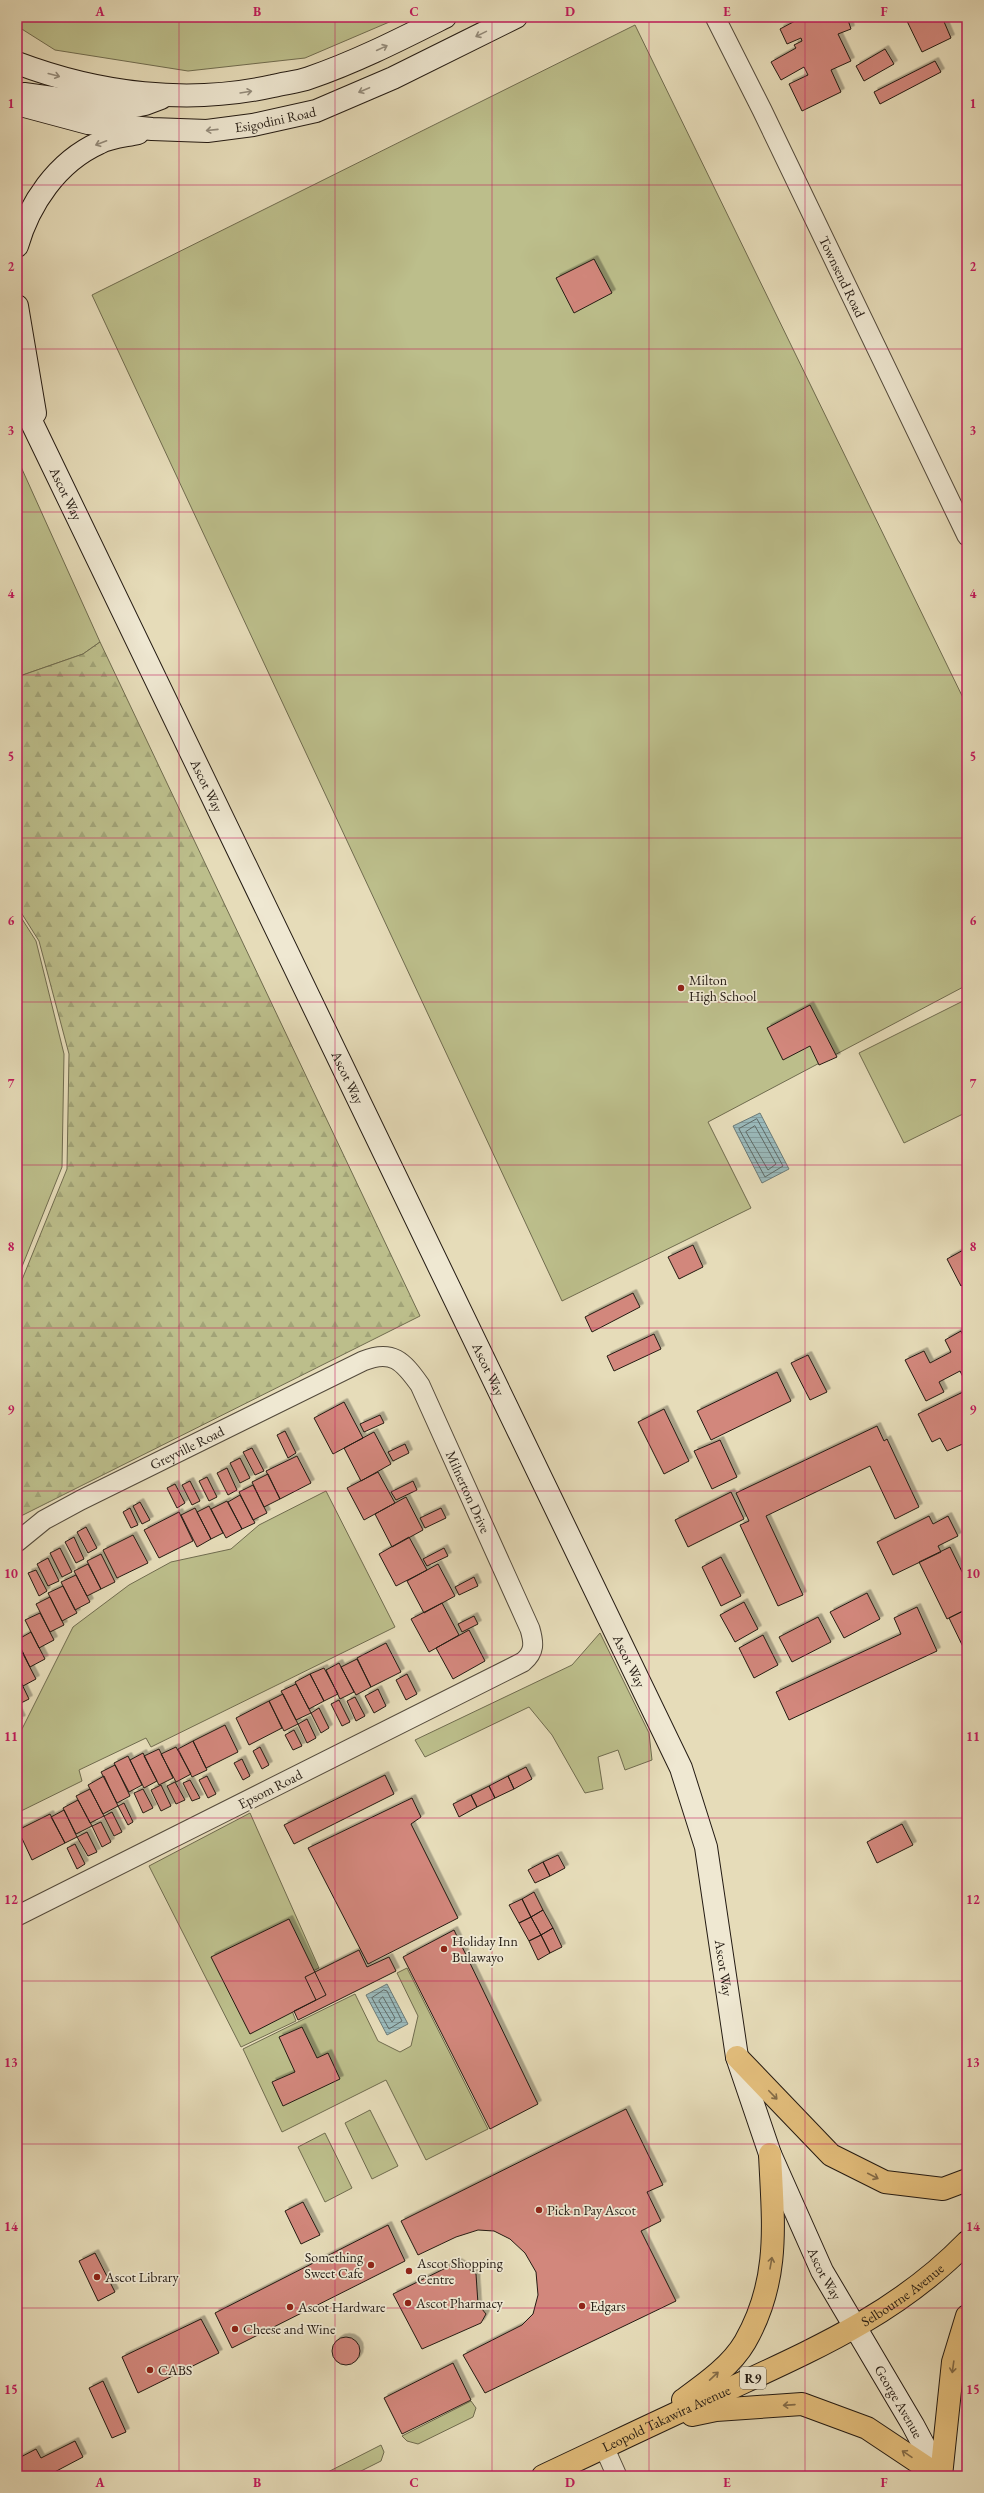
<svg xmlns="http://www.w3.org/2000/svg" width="984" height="2493" font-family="'EB Garamond',serif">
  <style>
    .green { fill: #bcbe8b; stroke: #706c4f }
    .forest { fill: url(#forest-firs); stroke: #706c4f }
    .water { fill: url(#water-rules); stroke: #6b7a77 }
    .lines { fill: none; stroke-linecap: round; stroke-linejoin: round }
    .shore { stroke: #5f6a66; stroke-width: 1 }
    .building { fill: #d2877b; stroke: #241b13; filter: url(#shadow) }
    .street-casing { stroke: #544b3c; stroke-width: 21 }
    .secondary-casing { stroke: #241b13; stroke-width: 24 }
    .highway-casing { stroke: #241b13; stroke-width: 24 }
    .street { stroke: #efe8d2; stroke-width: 19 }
    .secondary { stroke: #efe8d2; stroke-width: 22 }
    .highway { stroke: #e3be7c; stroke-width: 22 }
    .oneway { stroke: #948c7c }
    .oneway2 { stroke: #846c48 }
    .grid { fill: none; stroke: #c2185b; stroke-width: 1; stroke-opacity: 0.55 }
    .poi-dot { fill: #8f2418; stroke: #efe8d2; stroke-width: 1.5 }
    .labels { text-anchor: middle; stroke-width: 3.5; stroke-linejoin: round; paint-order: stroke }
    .shield { fill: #efe8d2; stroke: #61584c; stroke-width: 1 }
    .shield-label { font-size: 13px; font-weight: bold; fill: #241b13 }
    .street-label { font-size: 14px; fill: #241b13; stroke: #efe8d2 }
    .poi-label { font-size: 14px; fill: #241b13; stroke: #efe8d2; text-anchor: start }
    .neatline { fill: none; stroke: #c2185b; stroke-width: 1.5 }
    .grid-label { font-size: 13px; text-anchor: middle; font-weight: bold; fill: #c2185b }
  </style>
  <defs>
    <pattern id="forest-firs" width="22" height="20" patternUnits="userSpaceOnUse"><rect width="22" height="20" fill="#bcbe8b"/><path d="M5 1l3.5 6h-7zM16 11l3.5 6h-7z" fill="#a1a377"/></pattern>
    <pattern id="water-rules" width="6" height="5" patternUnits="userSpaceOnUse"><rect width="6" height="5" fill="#9ab9ba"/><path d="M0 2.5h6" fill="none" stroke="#859e9f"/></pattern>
    <filter id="shadow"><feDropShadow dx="3.5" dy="-3.5" stdDeviation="0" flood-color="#0004"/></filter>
  </defs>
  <rect width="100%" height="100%" fill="#e6dcb9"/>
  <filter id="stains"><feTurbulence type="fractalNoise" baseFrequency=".005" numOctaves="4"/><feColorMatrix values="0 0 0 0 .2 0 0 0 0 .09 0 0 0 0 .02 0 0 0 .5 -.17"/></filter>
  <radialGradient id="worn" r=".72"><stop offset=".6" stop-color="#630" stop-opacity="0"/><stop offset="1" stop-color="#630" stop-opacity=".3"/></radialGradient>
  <path class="green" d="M17 17H401L305 58 188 71 55 50 17 26Z
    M635 25 967 706V985L708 1122 751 1208 562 1301 92 295Z
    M17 458 100 642 83 654 17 677Z
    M17 911 36 941 64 1054 62 1167 17 1279Z
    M967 999V1112L904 1143 859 1053Z
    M326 1491 395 1627 151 1747 146 1738 79 1770 82 1781 17 1813V1739L73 1627 129 1585 171 1562 231 1549 259 1525Z
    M600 1633 649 1733 652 1760 625 1770 618 1750 598 1757 603 1789 585 1793 552 1735 529 1707 425 1757 415 1740 572 1665Z
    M250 1813 319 1968 303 1976 289 2003 296 2021 241 2047 149 1866Z
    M407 1968 488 2129 426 2160 386 2080 282 2132 243 2049 355 1994 378 2041 400 2052 411 2046 418 2016 397 1973Z
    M370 2110 398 2166 372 2179 345 2123Z
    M325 2133 352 2188 325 2202 298 2147Z
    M471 2401 476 2408 473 2417 418 2444 407 2441 402 2436Z
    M381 2445 384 2452 381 2461 351 2476H320Z"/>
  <path class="forest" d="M100 642 420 1316 17 1518V1292L67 1169 69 1054 39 941 17 906V677L83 654Z"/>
  <path class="water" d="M760 1113 789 1169 762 1183 733 1126Z
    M387 1984 408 2024 387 2035 366 1995Z"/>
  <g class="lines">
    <path class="shore" d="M757 1119 783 1166 765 1177 739 1129Z
      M755 1126 776 1164 768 1170 746 1132Z
      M384 1990 387 1991 402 2021 389 2029 372 1998Z
      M383 1997 395 2018 392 2022 379 2001Z"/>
  </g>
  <path class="building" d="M793 17H847L851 29 838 34 851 61 831 70 841 92 802 111 789 84 808 75 804 67 781 80 771 62 796 48 794 45 802 41 801 38 787 44 780 29 795 21Z
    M905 17H942L951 38 922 52Z
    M885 49 894 64 864 81 856 66Z
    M935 61 941 72 880 104 874 92Z
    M594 259 612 293 574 313 556 278Z
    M810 1005 837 1057 819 1065 810 1046 783 1060 767 1028Z
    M693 1245 703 1267 679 1279 668 1257Z
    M967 1248V1282L961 1286 947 1259Z
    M633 1293 640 1307 592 1332 585 1317Z
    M961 1331 967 1344V1380L965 1381 960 1371 939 1382 944 1392 926 1401 905 1360 924 1351 930 1363 951 1352 945 1340Z
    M654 1334 661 1349 614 1371 607 1356Z
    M808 1355 827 1392 810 1400 791 1363Z
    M777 1372 791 1401 711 1440 697 1411Z
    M967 1390V1442L947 1451 940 1438 932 1442 918 1414Z
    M344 1402 363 1438 333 1454 314 1418Z
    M664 1409 689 1461 664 1474 638 1422Z
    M380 1415 384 1423 364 1432 360 1424Z
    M877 1426 884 1441 887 1439 919 1507 895 1519 870 1466 766 1516 803 1595 778 1606 740 1525 749 1521 736 1493Z
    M285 1431 296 1453 288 1458 277 1435Z
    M374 1432 391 1464 361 1481 344 1448Z
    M720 1440 737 1477 712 1489 694 1451Z
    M405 1444 409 1453 393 1461 388 1452Z
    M252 1448 264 1471 255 1475 243 1452Z
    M297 1456 311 1483 280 1499 266 1471Z
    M240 1458 250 1478 240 1483 230 1463Z
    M227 1468 237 1490 228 1495 217 1473Z
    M378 1472 395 1503 364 1520 347 1488Z
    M268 1474 280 1499 264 1507 252 1482Z
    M207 1477 217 1497 209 1501 199 1481Z
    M190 1481 200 1501 192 1505 182 1485Z
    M413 1481 417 1490 396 1500 391 1492Z
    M175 1484 185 1503 177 1508 167 1488Z
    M253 1485 267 1513 253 1520 239 1492Z
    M731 1492 744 1519 688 1547 675 1520Z
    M240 1495 255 1523 242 1529 228 1502Z
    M406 1497 423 1530 392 1547 375 1514Z
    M227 1501 242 1529 226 1538 211 1509Z
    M140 1502 150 1520 142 1524 133 1506Z
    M209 1506 223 1533 211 1539 197 1512Z
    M130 1508 138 1525 131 1528 123 1512Z
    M195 1508 211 1539 197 1547 181 1515Z
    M441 1508 446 1518 425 1528 420 1518Z
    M179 1512 193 1541 159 1558 144 1530Z
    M929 1516 933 1524 948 1516 958 1536 938 1546 941 1552 893 1575 877 1542Z
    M86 1527 97 1548 88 1553 77 1532Z
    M133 1535 148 1563 117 1578 103 1550Z
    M74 1537 84 1559 76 1563 65 1542Z
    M409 1537 427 1570 396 1586 379 1554Z
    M950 1547 967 1582V1609L947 1619 919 1562Z
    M60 1548 72 1572 62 1577 50 1553Z
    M444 1548 448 1556 427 1566 423 1559Z
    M101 1554 115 1582 101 1589 87 1561Z
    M721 1557 741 1596 721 1606 702 1567Z
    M48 1558 59 1581 48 1586 37 1564Z
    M88 1564 101 1589 87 1596 74 1571Z
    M438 1564 455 1596 424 1613 407 1581Z
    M36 1570 47 1591 39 1596 28 1573Z
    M76 1575 90 1602 75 1610 61 1582Z
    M474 1577 478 1586 459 1595 455 1587Z
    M63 1586 77 1613 62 1621 48 1593Z
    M867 1593 880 1619 844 1638 830 1612Z
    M50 1597 64 1625 50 1632 36 1604Z
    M744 1602 758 1629 735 1642 720 1615Z
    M442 1603 459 1635 429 1652 411 1619Z
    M917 1607 937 1651 789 1720 776 1692 901 1634 894 1618Z
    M967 1609V1655L949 1618Z
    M40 1613 54 1640 39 1648 25 1620Z
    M474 1616 478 1624 462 1632 458 1624Z
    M818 1617 831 1642 792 1662 779 1637Z
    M469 1630 485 1661 453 1679 436 1648Z
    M31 1632 45 1659 30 1667 17 1640Z
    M763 1635 778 1665 754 1678 739 1648Z
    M386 1643 401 1672 371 1687 357 1658Z
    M22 1652 36 1679 23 1686 17 1674V1654Z
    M357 1659 371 1687 356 1695 341 1667Z
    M339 1663 354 1692 340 1699 326 1670Z
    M324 1668 338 1694 324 1701 310 1674Z
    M17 1674 29 1699 17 1705Z
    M310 1674 324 1701 309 1709 295 1682Z
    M407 1674 417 1694 406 1700 396 1680Z
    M296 1684 311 1713 296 1720 281 1691Z
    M378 1689 386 1706 374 1713 365 1696Z
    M283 1694 298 1724 284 1731 269 1701Z
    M355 1697 365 1716 356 1721 347 1701Z
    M339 1700 350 1722 342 1726 331 1704Z
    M269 1701 282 1728 249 1745 236 1718Z
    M319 1708 329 1728 321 1733 311 1713Z
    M17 1709 22 1719 17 1721Z
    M307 1719 316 1738 307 1743 298 1724Z
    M225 1725 238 1752 206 1768 193 1741Z
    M294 1730 302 1746 293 1750 285 1735Z
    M193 1741 207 1770 192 1777 178 1749Z
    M176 1747 191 1774 176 1782 161 1754Z
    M260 1747 269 1765 262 1769 253 1751Z
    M159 1749 173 1778 159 1785 144 1756Z
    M143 1753 157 1781 144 1788 130 1760Z
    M128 1756 142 1785 129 1792 114 1763Z
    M242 1759 250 1776 243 1780 234 1763Z
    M115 1765 130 1796 117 1803 101 1772Z
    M526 1767 532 1779 514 1789 508 1776Z
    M385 1775 394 1794 294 1844 284 1825Z
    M104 1776 118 1806 103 1814 88 1785Z
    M207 1776 216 1794 208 1798 199 1780Z
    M508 1776 514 1789 495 1798 489 1786Z
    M190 1780 200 1798 192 1801 183 1783Z
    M175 1782 185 1800 176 1804 167 1786Z
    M161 1785 171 1806 161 1811 151 1790Z
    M489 1786 495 1798 477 1807 471 1795Z
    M90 1789 104 1816 90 1823 76 1796Z
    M143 1789 153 1808 143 1813 134 1793Z
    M471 1795 477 1807 459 1817 453 1804Z
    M412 1798 421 1817 411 1824 458 1918 368 1964 308 1848Z
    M78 1800 92 1826 76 1834 63 1808Z
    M124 1803 133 1822 128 1825 118 1806Z
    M64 1810 77 1837 65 1843 51 1817Z
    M112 1812 122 1832 114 1836 104 1816Z
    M50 1814 65 1843 32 1860 18 1830Z
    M101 1822 111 1842 102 1847 92 1826Z
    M902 1824 913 1845 877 1863 867 1842Z
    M87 1832 97 1852 88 1856 77 1837Z
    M75 1844 85 1864 77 1869 67 1848Z
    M558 1855 565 1868 550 1876 543 1862Z
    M543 1862 550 1876 535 1883 528 1870Z
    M534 1892 543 1910 531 1917 522 1899Z
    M522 1899 531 1917 519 1923 509 1905Z
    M543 1910 553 1928 541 1935 531 1917Z
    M531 1917 541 1935 529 1941 519 1923Z
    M289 1919 326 1995 250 2034 211 1957Z
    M553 1928 562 1947 550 1953 541 1935Z
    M454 1930 538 2104 490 2129 403 1957Z
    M541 1935 550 1953 538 1960 529 1941Z
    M359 1950 367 1967 389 1957 396 1971 298 2020 294 2011 316 2000 305 1977Z
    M302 2027 317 2058 328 2053 340 2079 283 2106 272 2082 295 2072 279 2037Z
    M626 2109 663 2185 647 2192 661 2221 641 2231 676 2301 485 2393 463 2355 522 2325 533 2314 538 2295 536 2272 525 2253 510 2239 494 2231 478 2230 456 2237 418 2255 401 2221Z
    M303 2202 320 2235 301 2244 285 2211Z
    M388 2225 405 2261 232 2348 215 2313Z
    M95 2253 115 2292 98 2301 79 2261Z
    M458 2262 476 2274 478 2304 486 2314 481 2323 422 2349 393 2294Z
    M201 2319 219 2353 138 2393 122 2357Z
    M332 2351a14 14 0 1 1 28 0a14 14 0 1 1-28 0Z
    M453 2363 471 2400 402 2434 384 2398Z
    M103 2381 126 2432 112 2438 89 2388Z
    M75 2441 83 2457 47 2476H17V2459L36 2449 41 2458Z"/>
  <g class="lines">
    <g class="street-casing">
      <g id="street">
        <path id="s1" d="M715 17 762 110 967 536"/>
        <path id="s2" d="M17 1542 44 1520 81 1500 363 1361C392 1349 403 1361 420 1385L530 1629C534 1643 535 1652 523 1662L17 1916"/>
        <path d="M604 2447 617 2476"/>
      </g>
    </g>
    <g class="secondary-casing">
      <g id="secondary">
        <path d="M17 63C99 94 188 105 273 86 285 83 298 82 309 78 356 62 401 39 445 17"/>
        <path d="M24 94 125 108 145 104 161 98"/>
        <path id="s3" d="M17 104 88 123 152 129 207 131 253 125 316 111 393 78 516 17"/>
        <path d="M17 246C29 204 57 162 99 143 110 137 125 136 138 133"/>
        <path d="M17 306 35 413"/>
        <path id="s4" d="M17 392 681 1768 706 1847 737 2057 770 2154 822 2271 913 2425 940 2476"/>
      </g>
    </g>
    <g class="highway-casing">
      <g id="highway">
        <path d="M737 2057 831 2155 885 2182 943 2189 967 2180"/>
        <path d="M683 2400C705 2384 731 2366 745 2342 781 2279 773 2222 770 2154"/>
        <path d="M692 2415 716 2410 802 2404 867 2428 939 2476"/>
        <path id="s5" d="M543 2476C605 2447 667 2417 729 2389 817 2348 898 2313 967 2242"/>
        <path d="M941 2476 953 2362 967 2316"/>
      </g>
    </g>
    <use href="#street" class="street"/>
    <use href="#secondary" class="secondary"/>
    <use href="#highway" class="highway"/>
  </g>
  <defs><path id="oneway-shaft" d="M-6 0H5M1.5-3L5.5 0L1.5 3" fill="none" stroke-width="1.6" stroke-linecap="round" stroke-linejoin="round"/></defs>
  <g class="oneway">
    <use href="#oneway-shaft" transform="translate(481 34) rotate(154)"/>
    <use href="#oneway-shaft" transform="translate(382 48) rotate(-25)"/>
    <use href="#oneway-shaft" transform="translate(54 75) rotate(15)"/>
    <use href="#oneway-shaft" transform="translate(364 90) rotate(157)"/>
    <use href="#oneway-shaft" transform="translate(246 92) rotate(-9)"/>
    <use href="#oneway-shaft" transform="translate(212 130) rotate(174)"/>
    <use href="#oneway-shaft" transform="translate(101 143) rotate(159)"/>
  </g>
  <g class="oneway2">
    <use href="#oneway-shaft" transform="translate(773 2095) rotate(46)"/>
    <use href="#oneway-shaft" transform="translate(873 2176) rotate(27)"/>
    <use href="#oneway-shaft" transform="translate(771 2263) rotate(-80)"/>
    <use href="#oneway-shaft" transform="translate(953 2367) rotate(98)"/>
    <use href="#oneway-shaft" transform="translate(714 2376) rotate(-43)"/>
    <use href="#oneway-shaft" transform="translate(789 2405) rotate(176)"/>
    <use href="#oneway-shaft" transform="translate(907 2454) rotate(-146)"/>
  </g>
  <path class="grid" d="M179 17V2476M335 17V2476M492 17V2476M649 17V2476M805 17V2476M17 185H967M17 349H967M17 512H967M17 675H967M17 838H967M17 1002H967M17 1165H967M17 1328H967M17 1491H967M17 1655H967M17 1818H967M17 1981H967M17 2144H967M17 2308H967"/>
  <g class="poi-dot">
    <circle cx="681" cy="988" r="4"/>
    <circle cx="444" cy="1949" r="4"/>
    <circle cx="539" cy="2210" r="4"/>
    <circle cx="371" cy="2265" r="4"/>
    <circle cx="409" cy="2271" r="4"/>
    <circle cx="97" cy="2277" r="4"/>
    <circle cx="408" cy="2303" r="4"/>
    <circle cx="582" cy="2306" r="4"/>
    <circle cx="290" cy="2307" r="4"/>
    <circle cx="235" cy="2329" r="4"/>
    <circle cx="150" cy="2370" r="4"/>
  </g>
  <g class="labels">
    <rect class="shield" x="740" y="2367" width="26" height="22" rx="3"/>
    <g class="shield-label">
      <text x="753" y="2383">R9</text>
    </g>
    <g class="street-label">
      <text dy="5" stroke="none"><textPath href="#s3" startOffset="262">Esigodini Road</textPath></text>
      <text dy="5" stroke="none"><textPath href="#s1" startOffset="289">Townsend Road</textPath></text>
      <text dy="5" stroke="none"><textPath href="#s4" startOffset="113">Ascot Way</textPath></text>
      <text dy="5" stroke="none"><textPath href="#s4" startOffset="437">Ascot Way</textPath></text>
      <text dy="5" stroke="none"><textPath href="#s4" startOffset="761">Ascot Way</textPath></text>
      <text dy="5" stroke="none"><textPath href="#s4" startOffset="1085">Ascot Way</textPath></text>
      <text dy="5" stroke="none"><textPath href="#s2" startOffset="195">Greyville Road</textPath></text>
      <text dy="5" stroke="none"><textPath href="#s2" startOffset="578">Milnerton Drive</textPath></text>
      <text dy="5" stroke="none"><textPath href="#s4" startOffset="1409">Ascot Way</textPath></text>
      <text transform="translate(270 1789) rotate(-27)" y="5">Epsom Road</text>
      <text dy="5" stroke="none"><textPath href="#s4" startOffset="1733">Ascot Way</textPath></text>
      <text dy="5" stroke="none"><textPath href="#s4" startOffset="2057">Ascot Way</textPath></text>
      <text dy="5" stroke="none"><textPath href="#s5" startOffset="403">Selbourne Avenue</textPath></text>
      <text dy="5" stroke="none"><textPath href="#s4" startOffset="2205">George Avenue</textPath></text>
      <text dy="5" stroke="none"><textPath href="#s5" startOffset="136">Leopold Takawira Avenue</textPath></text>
    </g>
    <g class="poi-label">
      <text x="689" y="985">Milton<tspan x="689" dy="16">High School</tspan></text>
      <text x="452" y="1946">Holiday Inn<tspan x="452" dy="16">Bulawayo</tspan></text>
      <text x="547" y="2215">Pick n Pay Ascot</text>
      <text x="363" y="2262" text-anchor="end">Something<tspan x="363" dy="16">Sweet Cafe</tspan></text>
      <text x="417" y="2268">Ascot Shopping<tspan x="417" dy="16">Centre</tspan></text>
      <text x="105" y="2282">Ascot Library</text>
      <text x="416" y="2308">Ascot Pharmacy</text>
      <text x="590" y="2311">Edgars</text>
      <text x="298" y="2312">Ascot Hardware</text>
      <text x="243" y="2334">Cheese and Wine</text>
      <text x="158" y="2375">CABS</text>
    </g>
  </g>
  <rect width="984" height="2493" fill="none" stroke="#e6dcb9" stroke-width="44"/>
  <rect x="22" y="22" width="940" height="2449" class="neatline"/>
  <g class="grid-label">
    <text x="100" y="16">A</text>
    <text x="257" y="16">B</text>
    <text x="414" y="16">C</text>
    <text x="570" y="16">D</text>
    <text x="727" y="16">E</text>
    <text x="884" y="16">F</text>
    <text x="11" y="108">1</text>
    <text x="973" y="108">1</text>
    <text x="11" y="271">2</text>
    <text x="973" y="271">2</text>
    <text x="11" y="435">3</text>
    <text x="973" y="435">3</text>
    <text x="11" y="598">4</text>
    <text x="973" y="598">4</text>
    <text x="11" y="761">5</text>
    <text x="973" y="761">5</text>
    <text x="11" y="925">6</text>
    <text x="973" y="925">6</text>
    <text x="11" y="1088">7</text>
    <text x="973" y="1088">7</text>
    <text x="11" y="1251">8</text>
    <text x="973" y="1251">8</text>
    <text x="11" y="1414">9</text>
    <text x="973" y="1414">9</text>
    <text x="11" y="1578">10</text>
    <text x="973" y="1578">10</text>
    <text x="11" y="1741">11</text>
    <text x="973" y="1741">11</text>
    <text x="11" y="1904">12</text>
    <text x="973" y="1904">12</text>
    <text x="11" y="2067">13</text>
    <text x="973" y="2067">13</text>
    <text x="11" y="2231">14</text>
    <text x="973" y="2231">14</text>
    <text x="11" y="2394">15</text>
    <text x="973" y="2394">15</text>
    <text x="100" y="2487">A</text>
    <text x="257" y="2487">B</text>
    <text x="414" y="2487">C</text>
    <text x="570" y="2487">D</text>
    <text x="727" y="2487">E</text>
    <text x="884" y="2487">F</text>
  </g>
  <rect width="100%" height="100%" filter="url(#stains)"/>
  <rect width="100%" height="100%" fill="url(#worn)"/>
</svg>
